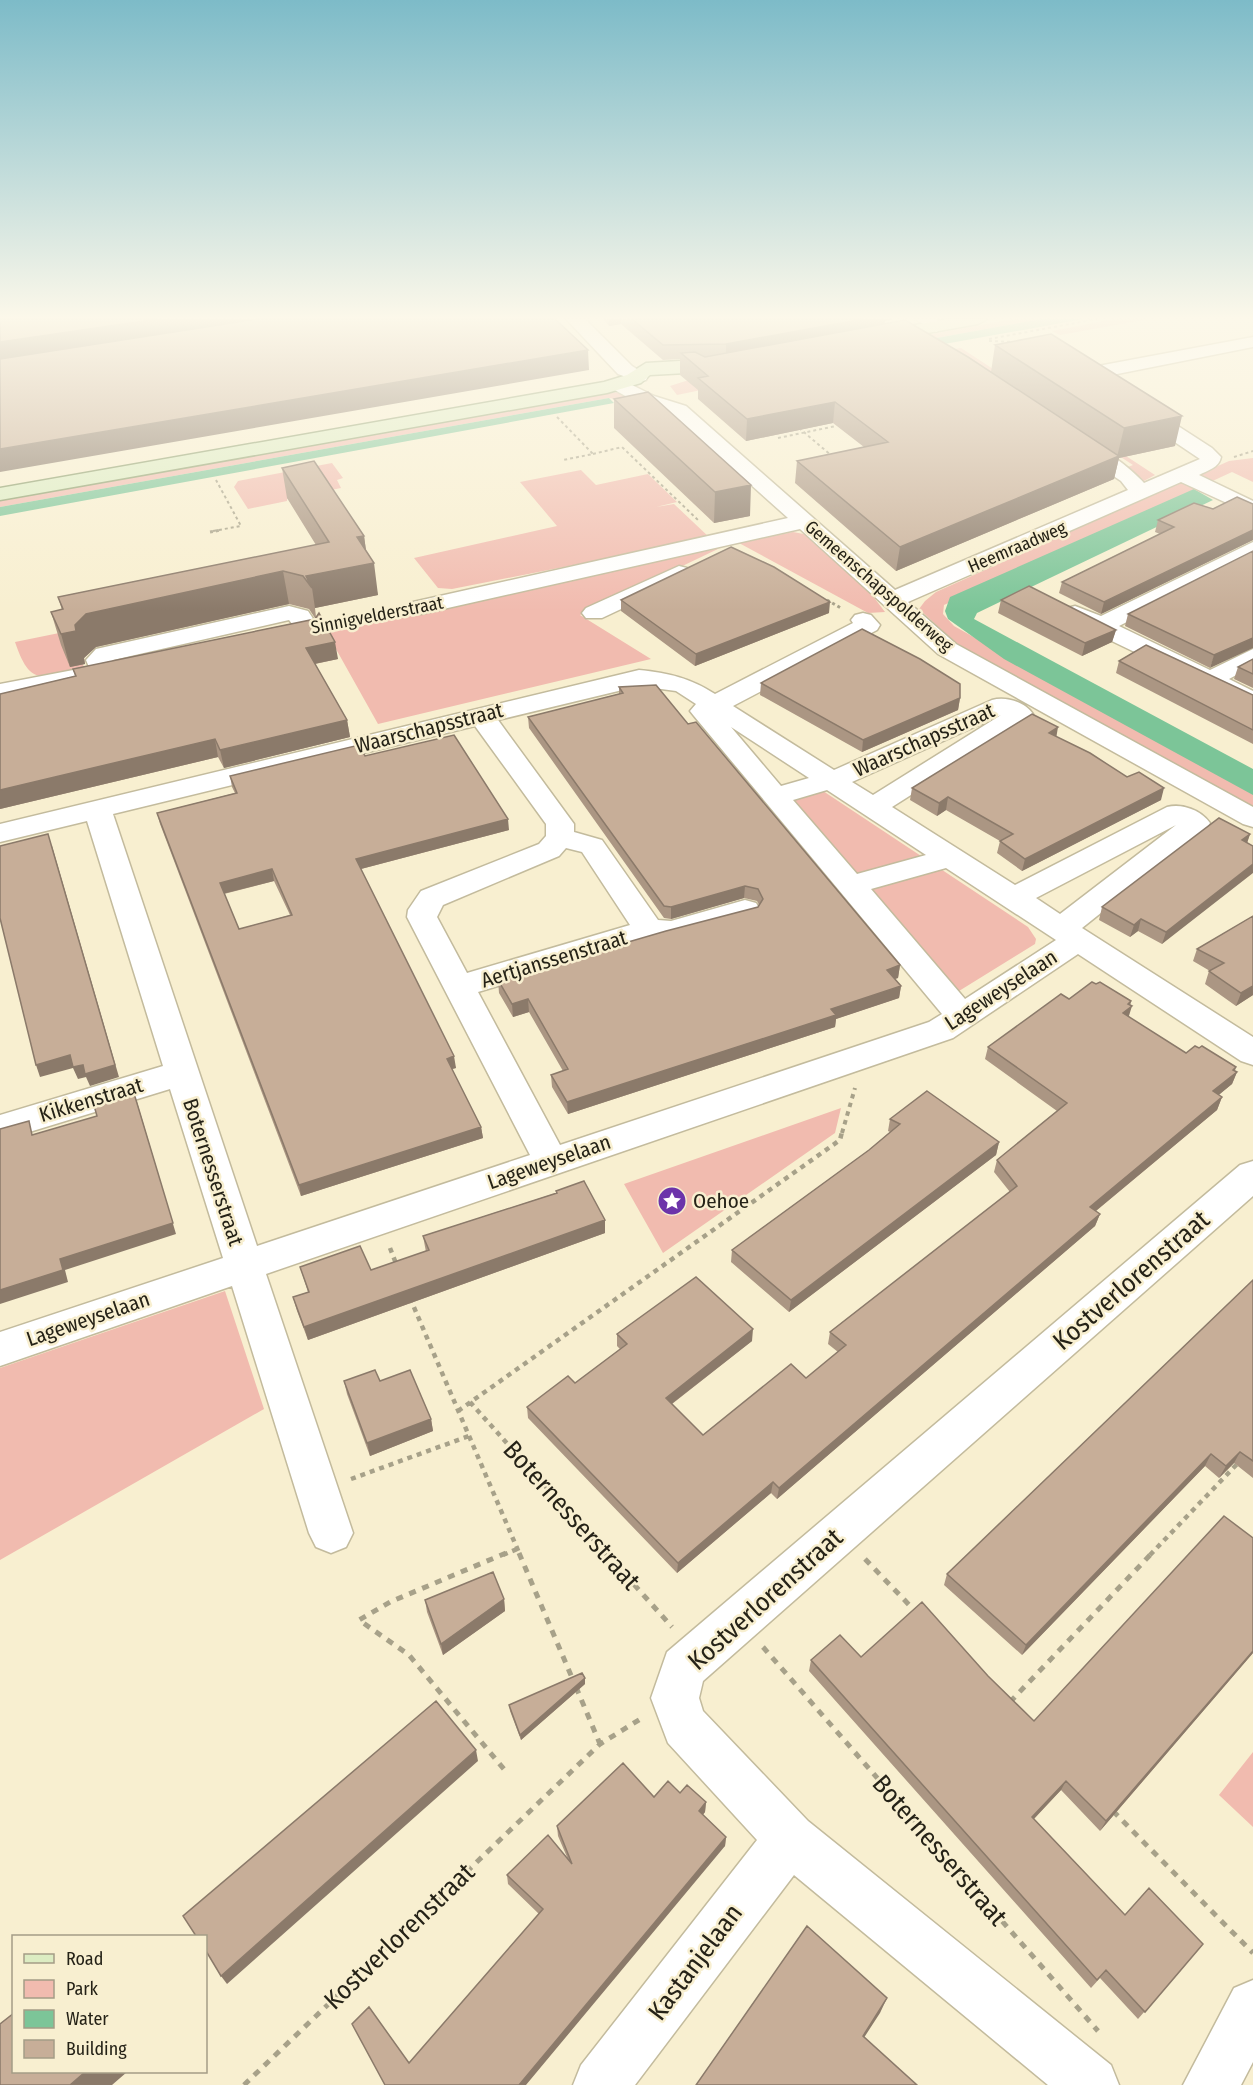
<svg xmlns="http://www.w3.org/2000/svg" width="1253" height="2085" font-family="'Fira Sans Condensed',sans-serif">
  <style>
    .green { fill: #f1bbaf }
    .water { fill: #7cc598 }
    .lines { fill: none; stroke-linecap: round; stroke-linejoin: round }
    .minor-casing { stroke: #c3bb9d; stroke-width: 3 }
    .major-casing { stroke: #8c9d6c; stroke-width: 3 }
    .path-far4 { stroke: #a7a189; stroke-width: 2; stroke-dasharray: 3 3; stroke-linecap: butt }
    .path-far3 { stroke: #a7a189; stroke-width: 3; stroke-dasharray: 3 3; stroke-linecap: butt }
    .path-far2 { stroke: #a7a189; stroke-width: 4; stroke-dasharray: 4.5 4.5; stroke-linecap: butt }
    .path-far1 { stroke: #a7a189; stroke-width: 4.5; stroke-dasharray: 5 5; stroke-linecap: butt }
    .path { stroke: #a7a189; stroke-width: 5; stroke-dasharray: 7 7; stroke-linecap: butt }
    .minor { fill: #fff; fill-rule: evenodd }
    .major { fill: #dcecc2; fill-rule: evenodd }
    .wall { fill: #ab9683; fill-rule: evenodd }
    .shaded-wall { fill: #8b7a6a }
    .building { fill: #c7ae98; stroke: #8b7a6a; stroke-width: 1.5; fill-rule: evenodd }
    .labels { text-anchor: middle; stroke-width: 5; stroke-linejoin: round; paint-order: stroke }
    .far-street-label { font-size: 18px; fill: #252217; stroke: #f8efd0 }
    .street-label { font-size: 21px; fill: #252217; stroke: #f8efd0 }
    .poi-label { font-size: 21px; fill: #252217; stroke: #f8efd0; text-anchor: start }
    .near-street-label { font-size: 26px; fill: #252217; stroke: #f8efd0 }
  </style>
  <rect width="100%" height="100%" fill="#f8efd0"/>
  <path class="green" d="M1013 319H1041L698 381 706 389 677 395 670 386 695 378Z
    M1114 319H1149L1060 335 1052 331Z
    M961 348 1155 475 1142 482 1123 469 1133 465 955 349Z
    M619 392 636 402 609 398 0 507V497L577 395Z
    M1253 458V482L1232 472 944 605 943 614 954 626 1020 663 1253 787V806L975 655 955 642 919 609 925 601 936 592 1229 461Z
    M332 463 343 478 337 480 341 488 287 499V501L248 509 234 487 238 481Z
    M581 470 596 485 648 474 677 502 656 507 674 504 710 538 452 589 438 588 414 558 557 526 520 482Z
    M793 532 809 535 863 583 885 612 868 613 739 543Z
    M720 548 580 615 651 659 378 724 327 633Z
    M69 631 84 667C42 677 31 689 15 642Z
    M823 791 1028 927 1036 939 1035 944 959 991 793 800Z
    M841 1108 835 1133 663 1253 624 1184Z
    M225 1291 264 1409 0 1560V1368Z
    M1253 1752V1827L1219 1795Z"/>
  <path class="water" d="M1041 319H1084L922 348 698 381Z
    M609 398 614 403 0 516V507Z
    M1194 489 1213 500 977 613 974 619 1253 769V795L1004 659 948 619 945 611 950 597Z"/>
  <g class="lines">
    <g class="minor-casing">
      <path id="minor" d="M566 319H585L632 366 648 376 646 380 639 382 618 374Z
        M915 319H936L945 327 936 332Z
        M1253 337V347L1082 381 1073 375 1082 369Z
        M618 378 654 396 686 406 895 590 1128 490 1121 481 1072 448 1069 444 1072 440C1090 435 1132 469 1144 483L1200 459 1133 414 1130 410 1133 406H1147L1212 448 1221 457C1219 468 1208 470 1199 475L1253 501V515L1181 482 908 602 956 644 1253 807V827L1243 824 938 654 800 529 421 614 413 612 409 607 413 602 788 518 672 414 640 404 611 388 609 384Z
        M1253 542V558L1119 626 1210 670 1253 649V666L1229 679 1253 691V709L1091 631 1067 618 1063 613 1067 608 1075 606 1101 616Z
        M679 566 687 568 690 573 687 578 602 618H586L582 613 586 608Z
        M289 606 308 611 320 629 317 634 272 643 263 641 260 636 263 631 293 625 289 620 113 660 112 663 119 665 123 670 119 675 0 700V684L89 667 86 660 96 649Z
        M863 613 871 615 880 625 877 630 733 706 834 770 992 700C1006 696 1025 702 1033 714L1029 720 892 807 1015 885 1167 807C1182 803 1201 810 1210 823L1206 829 1082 928 1253 1037V1065L1241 1061 1078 954 953 1038 266 1274 353 1533 346 1547 331 1553 316 1547 309 1533 232 1286 0 1366V1332L223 1258 170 1089 0 1141V1115L163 1066 87 821 0 842V824L639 670C669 673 690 678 715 694L853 623 851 620 855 615ZM639 686 676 691 696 704 690 711 694 716 942 1014 929 1022 560 1145 478 992 650 940 671 941 756 917 760 910 756 903 745 900 671 921 658 920 602 840 574 832V824L498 720ZM1001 715 873 795 852 782ZM475 726 546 824V836L539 844 421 891 408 910 407 917 530 1155 257 1246 113 814ZM731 727 809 778 781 786ZM827 790 926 855 857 874 793 800ZM1176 825 1060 914 1036 898ZM566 848 582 852 630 925 467 973 437 917 443 905 559 856ZM946 868 1056 940 965 999 871 889Z
        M1253 1161V1196L703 1681 699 1698 703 1711 808 1821 1111 2065 1119 2085H1048L794 1875 635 2085H573L581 2065 757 1840 668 1743 651 1698 667 1652 1240 1165Z
        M1253 1980V2062L1241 2085H1183L1234 1988Z"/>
    </g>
    <g class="major-casing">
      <path id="major" d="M948 319H987L978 324 877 342 868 337 877 332Z
        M713 359 730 361 732 365 723 371 650 375 641 383 607 393 0 500V488L604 382 627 375 646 363Z"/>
    </g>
    <path class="path-far4" d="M989 339 1097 319
      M989 341 1014 342
      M557 417 593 454 563 460
      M799 428 832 456
      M778 438 836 426
      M593 454 622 447 699 521
      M1234 457 1253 451
      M213 531 241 526 216 480"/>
    <path class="path-far3" d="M210 532 221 530
      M827 600 841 608
      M332 624 395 612"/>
    <path class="path-far2" d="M842 1133 855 1088"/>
    <path class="path-far1" d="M390 1248 397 1266
      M410 1298 520 1555
      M470 1402 607 1555
      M458 1411 840 1140 842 1132
      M351 1479 469 1436
      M503 1555 517 1549
      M1150 1555 1239 1462"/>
    <path class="path" d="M506 1553 390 1602 359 1620 409 1655 508 1774
      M519 1553 573 1680
      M606 1553 672 1627
      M865 1559 916 1612
      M763 1647 1098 2031
      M576 1687 600 1744
      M1010 1702 1152 1553
      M1113 1811 1253 1953
      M244 2085 600 1744 642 1718"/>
    <use href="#minor" class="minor"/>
    <use href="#major" class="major"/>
  </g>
  <path class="wall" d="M603 319H895L885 321V324L991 372 995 345 1175 446 1119 458 1114 479 896 571 795 483 797 461 864 447 833 423 746 441 698 399V390L680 375V359L663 360 621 324 609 326Z
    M614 399 750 516 714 523 614 428Z
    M282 468 364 536 366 551 378 595 315 608 316 617 338 659 315 664 347 720 350 737 224 768 218 757 0 809V694L75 676 73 669 315 619V618L309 609 289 604 96 647 84 658 85 664 70 667 61 645 51 612 62 610 58 597 316 545 287 498Z
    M1253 504V540L1101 614 1059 593 1062 582 1160 534 1155 532 1158 520 1213 509Z
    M1253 551 1210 668 1125 626 1128 614Z
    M621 600 829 613 695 666 621 611Z
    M1001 600 1116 630 1112 642 1082 656 998 613Z
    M1253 659V688L1234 679 1238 667Z
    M1119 661 1253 695V744L1116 673Z
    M761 683 960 698 958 710 862 752 760 695Z
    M619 687 688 724 900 965 898 978 894 979 901 986 899 998 836 1019 835 1027 568 1114 552 1087 551 1075 563 1071 529 1012 513 1017 499 993 498 980 758 907 759 905 757 901 744 898 671 919 664 918 529 728 528 717 619 694Z
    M1056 737 1161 800 1022 871 997 853 1000 841 946 810 937 816 910 800 912 788Z
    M365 756 509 830 361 869 456 1068 452 1069 481 1127 483 1138 301 1196 160 824 157 813 235 793 232 787 230 776ZM274 881 290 915 239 929 224 894Z
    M1250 834 1247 843 1162 944 1138 931 1130 937 1099 920 1102 907Z
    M1253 916V995L1236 1006 1205 984 1209 971H1210L1193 961 1197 949Z
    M1069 999 1131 1001 1128 1017 1186 1053 1237 1072 1232 1084 1218 1095 1222 1097 1217 1110 1096 1211 1100 1214 1095 1226 777 1499 771 1493 677 1573 528 1418 527 1407 575 1383 620 1349 617 1346V1334L752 1341 672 1404 703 1435 806 1378 838 1352 828 1344 830 1332 1010 1192 994 1172 997 1160 1057 1111 985 1059 988 1047Z
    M890 1119 999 1142 996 1155 789 1312 731 1262 732 1250 869 1150 890 1132 888 1131Z
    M556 1191 605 1220V1233L308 1340 297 1311 293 1297 308 1292 300 1267 371 1270 426 1252 423 1236 556 1193Z
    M1253 1280V1478L1234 1463 1219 1478 1205 1466 1022 1655 944 1585 947 1574Z
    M344 1381H380L431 1419 433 1431 370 1456 347 1394Z
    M504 1599 505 1611 443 1655 427 1612 425 1600Z
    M1253 1653 1100 1831 1061 1790 1034 1819 1125 1915 1203 1944 1138 2019 1100 1978 1091 1988 809 1671 811 1660 861 1657 988 1676 1034 1721Z
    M585 1684 521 1740 510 1711 509 1705Z
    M680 1793 706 1802 705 1812 703 1815 726 1837 725 1846 409 2063 539 1914 508 1884 507 1875 567 1857 558 1836 557 1826 654 1797Z"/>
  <path class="shaded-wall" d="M157 319H293L0 364V342Z
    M609 319H621V324L609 326Z
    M863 319H895L885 321 884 329 726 358V344Z
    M588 350 589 370 0 472V449Z
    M835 402 833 423 746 441 747 419Z
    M1182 416 1175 446 1119 458 1114 479 896 571 900 547 1117 457 1124 428Z
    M751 485 750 516 714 523 715 492Z
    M1253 530V540L1101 614 1104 602Z
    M364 536 368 564 374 563 378 595 315 608 312 588 306 576 357 537Z
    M283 571 289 604 96 647 84 658 85 664 70 667 61 634 75 625 86 614Z
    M830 602 829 613 695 666 696 654Z
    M1116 630 1112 642 1082 656 1085 643Z
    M1253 638V648L1210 668 1214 655Z
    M335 642 338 659 309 665 306 648Z
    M960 698 958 710 862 752 863 740Z
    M347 720 350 737 224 768 220 750Z
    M1058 727 1056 739 1049 733Z
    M215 739 218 757 0 809V790Z
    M1164 788 1161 800 1022 871 1025 859Z
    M948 797 946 810 937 816 939 803Z
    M508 819 509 830 357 870 356 859Z
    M1250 834 1246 846 1242 840Z
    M52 846 119 1077 90 1086 86 1077 78 1079 73 1068 40 1077 36 1065Z
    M1253 864V873L1162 944 1166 932Z
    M272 869 274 881 222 894 220 883Z
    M745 886 744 898 671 919V907Z
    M1141 919 1138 931 1130 937 1134 925Z
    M900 965 898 978 885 982 887 970Z
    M901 986 899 998 836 1019 835 1027 568 1114 567 1102 831 1009Z
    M1253 986V995L1236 1006 1241 993Z
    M528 999 529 1012 513 1017 512 1004Z
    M1131 1001 1129 1008 1132 1006 1128 1019 1123 1013 1128 1004Z
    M454 1056 456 1068 448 1070 447 1059Z
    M1236 1067 1234 1074 1237 1072 1232 1084 1208 1104 1213 1091 1233 1070Z
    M1222 1097 1217 1110 1086 1219 1090 1207Z
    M137 1102 176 1234 65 1270 68 1282 0 1304V1290L60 1259Z
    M481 1127 483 1138 301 1196 299 1185Z
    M999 1142 996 1155 789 1312 791 1300Z
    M1100 1214 1095 1226 777 1499 779 1488Z
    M605 1220V1233L308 1340 304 1327Z
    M753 1329 752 1341 665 1409 666 1398Z
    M431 1419 433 1431 370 1456 367 1443Z
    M1240 1452 1234 1463 1219 1478 1226 1466Z
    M1211 1454 1205 1466 1022 1655 1026 1645Z
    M773 1482 771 1493 677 1573 678 1563Z
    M504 1599 505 1611 443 1655 441 1644Z
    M1253 1651V1653L1100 1831 1106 1821Z
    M585 1678V1684L521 1740 520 1735Z
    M476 1750 478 1761 227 1984 221 1976Z
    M1066 1781 1061 1790 1027 1826 1032 1817Z
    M706 1802 705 1812 698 1820 699 1811Z
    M726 1837 725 1846 526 2085H519Z
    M887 1998 880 2013 856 2050 863 2036Z
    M85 2072H127L112 2085H70Z"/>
  <path class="building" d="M0 319H157L0 342Z
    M257 319H555L588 350 0 449V359Z
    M632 319H863L726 344 663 345Z
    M905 320 968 357 1119 456 900 547 797 461 888 442 835 402 747 419 698 378 708 376 681 353 695 352 705 357Z
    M1051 334 1182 416 1124 428 995 345Z
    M648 392 751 485 715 492 614 399Z
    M314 461 364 536 357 537 374 563 306 576 312 588 303 576 283 571 86 614 75 625 76 631 61 634 51 612 63 609 58 597 329 542 282 468Z
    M1237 497 1253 504V530L1104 602 1062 582 1174 527 1158 520 1194 503 1213 509Z
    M731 547 774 567 830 602 696 654 621 600Z
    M1253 551V638L1214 655 1128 614Z
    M1029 586 1116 630 1085 643 1001 600Z
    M319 613 335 642 306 648 347 720 220 750 215 739 0 790V694L76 676 73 669 315 619Z
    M862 629 920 659 960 684V698L863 740 761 683Z
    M1146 645 1253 695V730L1119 661Z
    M1253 659V674L1238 667Z
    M656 685 688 724 696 722 900 965 887 970 901 986 831 1009 836 1015 567 1102 551 1075 568 1069 528 999 512 1004 498 980 666 931 758 907 763 899 758 889 745 886 671 907 664 906 528 717 623 693 619 687Z
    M1032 714 1058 727 1049 733 1090 753 1127 777 1139 772 1164 788 1025 859 1000 841 1013 834 948 797 939 803 912 788Z
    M454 735 508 819 356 859 454 1056 447 1059 481 1127 299 1185 157 813 237 793 230 776 359 745 365 756ZM272 869 292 915 239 929 220 883Z
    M1219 818 1250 834 1242 840 1253 846V864L1166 932 1141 919 1134 925 1102 907Z
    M48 834 115 1065 85 1074 83 1065 73 1067 70 1055 36 1065 0 918V846Z
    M1253 916V986L1241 993 1209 971 1224 963 1197 949Z
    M1092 982 1096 984 1100 982 1131 1001 1128 1004 1132 1006 1123 1013 1186 1053 1195 1046 1199 1048 1202 1046 1236 1067 1233 1070 1237 1072 1213 1091 1222 1097 1090 1207 1100 1214 779 1488 773 1482 678 1563 527 1407 568 1376 575 1383 627 1344 617 1334 696 1277 753 1329 666 1398 703 1435 791 1364 806 1378 846 1345 830 1332 1017 1186 997 1160 1067 1103 988 1047 1061 994 1069 999Z
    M133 1090 173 1223 60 1259 63 1270 0 1290V1129L29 1121 32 1135 97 1116 93 1102Z
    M927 1091 999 1142 791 1300 732 1250 869 1150 900 1124 890 1119Z
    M584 1181 605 1220 304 1327 293 1297 309 1292 300 1267 360 1246 371 1270 429 1250 423 1236 557 1193 556 1191Z
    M1253 1280V1461L1240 1452 1226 1466 1211 1454 1026 1645 947 1574Z
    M375 1370 380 1381 410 1370 431 1419 367 1443 344 1381Z
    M1224 1516 1253 1538V1651L1106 1821 1066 1781 1032 1817 1125 1915 1149 1888 1203 1944 1145 2012 1106 1970 1097 1980 811 1660 840 1635 861 1657 922 1602 988 1676 1034 1721Z
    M493 1572 504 1599 441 1644 425 1600Z
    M582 1673 585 1678 520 1735 509 1705Z
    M436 1701 476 1750 221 1976 206 1951V1936H196L183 1916Z
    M623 1763 654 1797 668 1781 680 1793 687 1785 706 1802 699 1811 726 1837 519 2085H385L352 2024 369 2007 409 2063 543 1909 507 1875 548 1835 572 1864 557 1826Z
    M807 1926 887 1998 863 2036 917 2085H696Z
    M14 2013V2072H85L70 2085H0V2024Z"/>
  <linearGradient id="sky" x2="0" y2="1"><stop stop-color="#7dbbc8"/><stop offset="0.52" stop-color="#fcf8ea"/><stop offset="1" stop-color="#fcf8ea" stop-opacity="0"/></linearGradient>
  <rect width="1253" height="611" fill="url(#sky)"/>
  <defs>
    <g id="sight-disc" transform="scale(1.5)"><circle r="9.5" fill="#6c34aa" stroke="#f8efd0"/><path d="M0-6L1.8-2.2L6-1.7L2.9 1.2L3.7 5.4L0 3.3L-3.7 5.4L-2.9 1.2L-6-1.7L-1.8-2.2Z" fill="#fff"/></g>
  </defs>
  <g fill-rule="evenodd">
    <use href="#sight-disc" x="672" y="1201"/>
  </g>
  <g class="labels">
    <g class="far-street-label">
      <text transform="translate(1017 547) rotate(-23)" y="6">Heemraadweg</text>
      <text transform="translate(879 586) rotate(41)" y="6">Gemeenschapspolderweg</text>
      <text transform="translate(377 615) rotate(-11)" y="6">Sinnigvelderstraat</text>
    </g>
    <g class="street-label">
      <text transform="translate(429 728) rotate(-14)" y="7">Waarschapsstraat</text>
      <text transform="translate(924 740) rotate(-24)" y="7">Waarschapsstraat</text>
      <text transform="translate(554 959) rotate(-17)" y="7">Aertjanssenstraat</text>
      <text transform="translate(1001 990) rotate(-33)" y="7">Lageweyselaan</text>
      <text transform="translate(91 1100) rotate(-17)" y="7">Kikkenstraat</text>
      <text transform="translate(549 1162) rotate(-19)" y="7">Lageweyselaan</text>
      <text transform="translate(213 1172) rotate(72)" y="7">Boternesserstraat</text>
      <text transform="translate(88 1319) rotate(-19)" y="7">Lageweyselaan</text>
    </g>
    <g class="poi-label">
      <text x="693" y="1208">Oehoe</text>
    </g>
    <g class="near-street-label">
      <text transform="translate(1131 1280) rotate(-41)" y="9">Kostverlorenstraat</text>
      <text transform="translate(572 1515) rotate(48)" y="9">Boternesserstraat</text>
      <text transform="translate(765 1599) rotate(-42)" y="9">Kostverlorenstraat</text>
      <text transform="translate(940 1850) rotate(49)" y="9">Boternesserstraat</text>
      <text transform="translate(399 1936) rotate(-44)" y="9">Kostverlorenstraat</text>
      <text transform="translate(695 1962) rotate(-53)" y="9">Kastanjelaan</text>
    </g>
  </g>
  <rect x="12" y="1935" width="195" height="138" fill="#f8efd0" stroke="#a49d86" stroke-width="1.5"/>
  <rect x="24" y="1954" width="30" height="9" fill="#dcecc2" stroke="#a49d86" stroke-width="1.5"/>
  <text x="66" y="1965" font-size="18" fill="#252217">Road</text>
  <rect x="24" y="1980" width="30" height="18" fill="#f1bbaf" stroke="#a49d86" stroke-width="1.5"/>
  <text x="66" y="1995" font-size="18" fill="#252217">Park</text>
  <rect x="24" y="2010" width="30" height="18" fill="#7cc598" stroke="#a49d86" stroke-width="1.5"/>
  <text x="66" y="2025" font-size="18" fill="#252217">Water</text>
  <rect x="24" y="2040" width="30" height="18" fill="#c7ae98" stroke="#a49d86" stroke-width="1.5"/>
  <text x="66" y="2055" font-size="18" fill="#252217">Building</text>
</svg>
